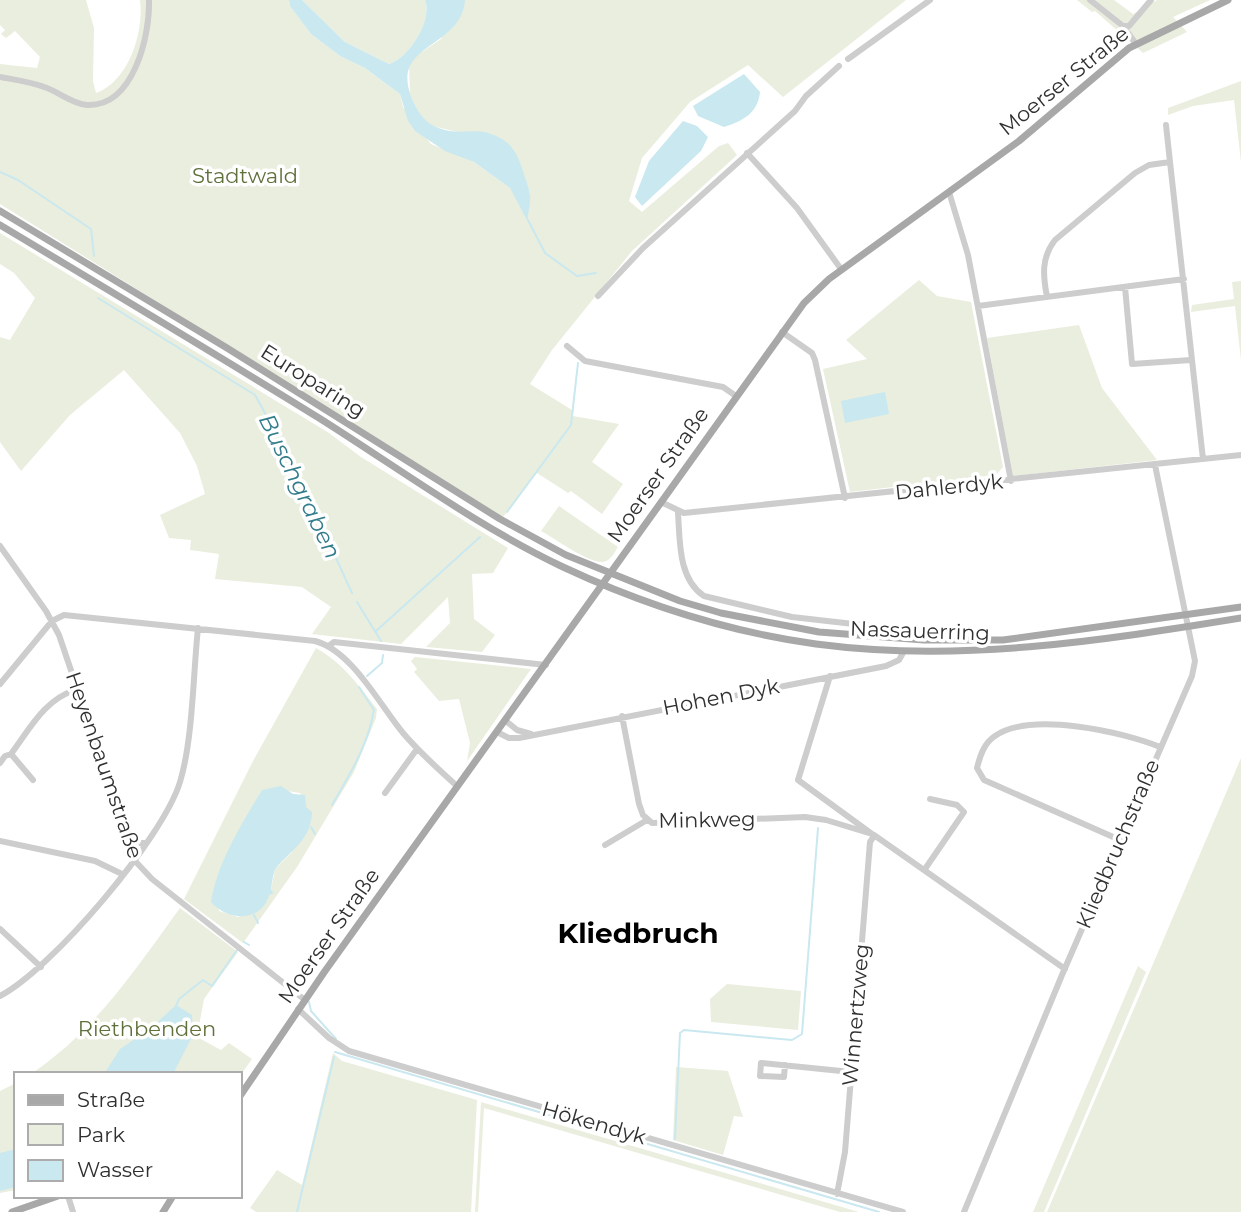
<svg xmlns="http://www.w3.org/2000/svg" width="1241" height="1212" font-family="Montserrat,sans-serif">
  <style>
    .green { fill: #eaeede; fill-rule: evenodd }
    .water { fill: #c9e8ef }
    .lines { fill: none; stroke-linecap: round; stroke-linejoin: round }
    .stream { stroke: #c9e8ef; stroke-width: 2 }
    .minor { stroke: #cdcdcd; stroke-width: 6 }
    .major { stroke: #a8a8a8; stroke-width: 7 }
    .labels { text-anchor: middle; stroke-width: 7; stroke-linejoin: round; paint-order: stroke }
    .street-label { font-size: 21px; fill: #303030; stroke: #fff }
    .park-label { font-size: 21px; fill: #5f703a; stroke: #fff }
    .water-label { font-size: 23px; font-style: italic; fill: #337d8c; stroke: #fff }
    .district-label { font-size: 28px; font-weight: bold; fill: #000; stroke: #fff }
  </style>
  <rect width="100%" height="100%" fill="#fff"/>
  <path class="green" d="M0 0H86L94 28 93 81 96 93C129 81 144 32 140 0H289L290 6 311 34 340 56 365 68 400 94 403 107 431 144 474 162 510 188 522 207 530 193 525 178 462 133 432 126 421 118 410 94 409 64 414 57 441 39 465 0H906L783 97 748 65 690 102 642 158 629 201 642 212 719 146 728 143 737 155 632 251 552 350 530 384 572 410 577 366 573 416 619 424 592 462 623 484 602 514 571 491 568 493 537 473 503 517 0 204V64L37 68 40 57 15 31 6 38 1 34 5 30 0 25Z
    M302 0H425C433 20 409 58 389 64L345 42Z
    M1077 0H1114L1133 14 1157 0H1210L1173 17 1187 32 1143 53 1095 11 1092 12Z
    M1241 81V162L1234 100 1193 106 1168 115V108Z
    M0 233 329 433 361 457 508 548 493 573 472 574 474 619 495 635 482 652 426 647 450 623 448 597 401 644 312 634 331 607 302 587 215 579 219 554 190 550 191 540 169 538 160 515 205 494 197 466 180 433 124 370 70 415 21 471 0 442V337L10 340 35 298 14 273 0 264Z
    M919 280 937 296 971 302 1003 467 996 475 850 492 823 369 867 359 846 340Z
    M1241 281V360L1235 306 1191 312 1192 305 1234 299 1232 282Z
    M1079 325 1102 388 1157 460 1013 476 987 338Z
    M559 506 618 547C614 553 610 562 602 562 587 562 554 538 541 531Z
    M316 648C343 663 358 685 377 709L376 718 354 772 297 867 243 943 184 899 253 761ZM274 789 300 793 306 807 292 852 275 869 271 890 261 906 238 917 219 911 220 871 262 790Z
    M415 657 531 669 467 761 470 743 459 699 439 701 414 672 417 669 411 661Z
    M1241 758V1212H1047Z
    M180 908 238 952 204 999 197 1037 221 1050 229 1043 252 1059 240 1076 31 1074C95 1031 135 970 180 908Z
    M1138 966 1146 972 1044 1212H1033Z
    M727 984 801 991 798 1030 711 1022 710 999Z
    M333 1053 342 1061 477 1100 471 1212H256L250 1208 277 1170 302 1185Z
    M676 1067 728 1071 743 1117 734 1116 723 1155 673 1140Z
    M16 1083V1190L0 1193V1091Z
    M481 1102 859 1212H840L484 1108 478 1212H475Z"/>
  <path class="water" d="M289 0H302L345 42 389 64C409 58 433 20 425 0H465C461 51 385 42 414 103 421 118 429 126 445 130 459 134 475 129 488 133 515 141 518 157 526 180 528 187 531 193 530 201 530 208 527 214 528 222L510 188 474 162 445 151 415 131 408 121 400 94 365 68 340 56 311 34 290 6Z
    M744 74 760 92C758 113 743 121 724 127L698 116 693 106Z
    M683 121 697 126 708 137 701 151 642 206 635 197 649 161Z
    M885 392 889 414 845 423 841 401Z
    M281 786 293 794 305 795 306 807 312 812C311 840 292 849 276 868 273 872 272 884 271 890L274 893 269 895C262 922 228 922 211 902 217 863 242 823 262 790Z
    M176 1005 192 1015 193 1035 173 1074H104L120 1049 150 1029Z
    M16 1149V1187L0 1191V1153Z"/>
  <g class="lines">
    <path class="stream" d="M0 172 18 180 91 229 94 256
      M528 220 545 253 577 276 596 273
      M98 298 255 395 291 460 352 593
      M507 512 571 425 578 363
      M357 602 381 641
      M376 631 480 537
      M367 676 382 663 383 655
      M332 805C350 774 368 745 374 710L359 687
      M311 827 315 834
      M254 915 258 923
      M244 942 249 945
      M309 1002 311 1011 336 1039
      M176 1006 179 999 203 980 212 986 237 950
      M335 1052 879 1212
      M675 1139 680 1033 684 1030 792 1040 802 1034 818 828
      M297 1212 334 1057"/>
    <path class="minor" d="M1090 0 1123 26 1136 44
      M1123 26H1129L1151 0
      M848 59 930 0
      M0 77C16 80 32 82 47 88 60 93 73 104 87 105 134 107 150 35 149 0
      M1166 125 1170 162
      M747 153 797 208 841 269
      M949 192 968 255 1011 481
      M1125 287 1132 364 1191 360
      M598 296 643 248 795 111 806 96 839 66
      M1047 297C1043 276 1041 258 1055 240L1135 173 1149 165 1170 162 1203 459
      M978 306 1184 279
      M782 332 812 353 815 360 845 498
      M567 346 585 361 723 387 736 396
      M661 502 684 513 1241 455
      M678 513C680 541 678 579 704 596L792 617 924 632V640
      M0 546 46 611 59 635 136 862 152 879 305 1000
      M330 645 334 642 546 665
      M0 684 52 621 64 615 315 641C352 651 379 704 403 733 420 753 438 769 457 786
      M622 716 639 804 643 815 652 823 805 817 826 820 872 834 798 780 830 676
      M506 721 517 730 531 734
      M497 732 509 738H519L886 666 899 660 904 651
      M0 763 5 756 11 754
      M33 780 11 754C31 727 44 700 77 689
      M385 793 417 749
      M874 835 1065 969
      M126 837 134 843H146
      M1120 840 984 780 977 768C980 756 984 743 995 736 1031 711 1123 732 1160 747
      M0 841 95 861 122 874
      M605 845 647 820
      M925 869 964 812 957 805 930 799
      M0 929 41 967
      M0 996C52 969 163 838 180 782 193 739 193 675 198 628
      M298 1009 329 1038 349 1051 903 1212
      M785 1065 784 1077 760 1076 761 1063 851 1072
      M837 1194 845 1152 870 842 874 836
      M68 1196 73 1212
      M964 1212 1062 975 1192 676 1195 661 1155 465"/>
    <path class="major" d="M0 211 227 348 500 519 566 555 680 601 721 613 819 632 924 640H1003L1241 607
      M0 225C107 289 214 353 319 418 400 469 477 526 563 567 642 604 729 632 816 644 959 663 1100 641 1241 618
      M240 1096 325 971 804 303 829 279 1019 141 1129 48 1228 0
      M12 1212 58 1196
      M163 1212 173 1196"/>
  </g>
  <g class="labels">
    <g class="street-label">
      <text transform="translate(1064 81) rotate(-39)" y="7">Moerser Straße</text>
      <text transform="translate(313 381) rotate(32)" y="7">Europaring</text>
      <text transform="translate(658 475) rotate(-55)" y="7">Moerser Straße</text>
      <text transform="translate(949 487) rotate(-6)" y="7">Dahlerdyk</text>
      <text transform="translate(920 631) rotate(2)" y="7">Nassauerring</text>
      <text transform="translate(721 697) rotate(-11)" y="7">Hohen Dyk</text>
      <text transform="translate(104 765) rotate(71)" y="7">Heyenbaumstraße</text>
      <text transform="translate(707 820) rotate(-1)" y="7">Minkweg</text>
      <text transform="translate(1118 844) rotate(-67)" y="7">Kliedbruchstraße</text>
      <text transform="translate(329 936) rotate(-55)" y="7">Moerser Straße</text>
      <text transform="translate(856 1015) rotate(-85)" y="7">Winnertzweg</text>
      <text transform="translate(594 1123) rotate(16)" y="7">Hökendyk</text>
    </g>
    <g class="park-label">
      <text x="245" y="183">Stadtwald</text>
      <text x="147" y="1036">Riethbenden</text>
    </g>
    <g class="water-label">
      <text transform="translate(300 486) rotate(64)" y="8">Buschgraben</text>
    </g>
    <g class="district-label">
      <text x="638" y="943">Kliedbruch</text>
    </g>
  </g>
  <rect x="14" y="1072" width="228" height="126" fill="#ffffff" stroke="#acacac" stroke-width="2"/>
  <rect x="28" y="1095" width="35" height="10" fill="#a8a8a8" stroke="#acacac" stroke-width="2"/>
  <text x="77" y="1107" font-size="21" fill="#303030">Straße</text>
  <rect x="28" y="1124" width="35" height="21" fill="#eaeede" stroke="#acacac" stroke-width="2"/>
  <text x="77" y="1142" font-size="21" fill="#303030">Park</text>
  <rect x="28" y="1160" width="35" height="21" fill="#c9e8ef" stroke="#acacac" stroke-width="2"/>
  <text x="77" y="1177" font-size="21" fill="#303030">Wasser</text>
</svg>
